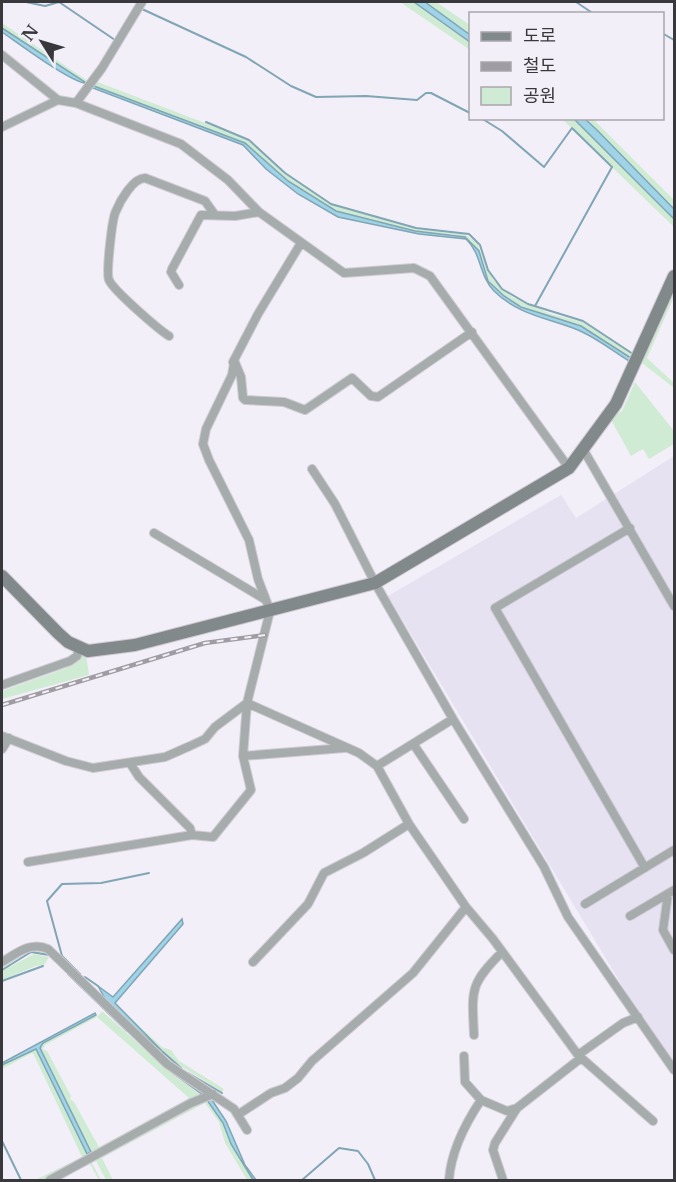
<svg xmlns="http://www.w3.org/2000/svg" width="676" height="1182" font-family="'Libre Baskerville','Noto Sans KR',serif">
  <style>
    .built { fill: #e7e2f2 }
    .green { fill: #d0ebd3; fill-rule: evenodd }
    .water { fill: #9fd4e8; stroke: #80a5b4; stroke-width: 1.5 }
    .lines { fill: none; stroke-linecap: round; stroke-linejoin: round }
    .stream { stroke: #80a5b4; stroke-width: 2 }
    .street-casing { stroke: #cecad3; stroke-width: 10 }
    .secondary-casing { stroke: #cecad3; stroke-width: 14 }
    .street { stroke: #a6abab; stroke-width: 8 }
    .secondary { stroke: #82898a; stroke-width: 12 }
    .rail-casing { stroke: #9f9ca3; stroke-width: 4.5 }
    .rail { stroke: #f3eff9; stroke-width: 2; stroke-dasharray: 7; stroke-linecap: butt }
  </style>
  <rect width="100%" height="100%" fill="#f3eff9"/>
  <path class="built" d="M674 456V1061L632 1002 388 596 561 495 576 518Z"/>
  <path class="green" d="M400 2H414L470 42V50Z
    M425 2H436L470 25V35Z
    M2 23 88 81 87 83 2 28Z
    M95 81 239 136 249 141 285 174 331 204 416 229 463 233 477 243 493 280 512 297 551 314 583 322 632 354 630 357 581 326 554 319 510 301 488 280 481 255 471 241 457 235 415 231 336 211 288 181 245 143 91 86Z
    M562 119H574L578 122 674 219V227Z
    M585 119H593L674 200V209Z
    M674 286V297L647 358 674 383V388L642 363V359Z
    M635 382 674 431V444L649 459 643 449 631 456 610 418 622 411Z
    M86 654 89 675 2 699V691L64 669Z
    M37 948 55 957 166 1065 205 1093V1095L46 1180H35L82 1157 34 1055 32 1053 2 1069V1065L36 1048 88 1154 91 1152 40 1048 43 1043 96 1015 97 1017 102 1011 176 1077 201 1095H204L176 1074 103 1009 49 954 28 952 2 969V965L27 950ZM97 1017 189 1098 99 1147 74 1102 70 1099 71 1096 47 1051 43 1049 45 1045Z
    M34 954 49 957 44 965 36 966 2 980V971Z
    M114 1003 162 1047 171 1050 179 1061 224 1089 222 1092 171 1060 115 1007Z
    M208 1098 207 1100 223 1123 231 1144 253 1180H247L225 1143 219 1122 205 1103 102 1158 113 1180H106L96 1161 92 1163 101 1180H99L90 1164 58 1180H52Z"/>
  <path class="water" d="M414 2H425L470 35V42Z
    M2 28 88 84C71 83 18 43 2 32Z
    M94 86 245 143 288 181 336 211 415 231 465 237 479 251 488 281 504 296 521 307 581 326 634 360 629 361C613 351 595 337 578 330 548 318 518 315 494 291 479 276 482 254 466 239L419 234 338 217 298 194 266 169 243 145 90 87Z
    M574 119H585L597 130 674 209V219Z
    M182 919 183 924 115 1003 163 1052 108 1004 98 986 113 997Z
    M95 1013 96 1015 43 1043 40 1048 91 1152 87 1154 36 1049 2 1065V1063Z
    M210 1097 226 1121 245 1165 256 1180H253L231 1144 223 1123 207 1100Z"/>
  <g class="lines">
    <path class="stream" d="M26 2 45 6 59 2 115 40
      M576 2 594 14
      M142 9 246 57 291 86 316 97 366 96 417 100 426 93H431L470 113
      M662 33 674 40
      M481 118 502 131 544 167 572 128 612 167 535 306
      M206 122 249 140 285 173 331 204 416 228 469 234 480 245 488 270 502 289 528 304 583 321 633 354
      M2 970 31 952 49 955
      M68 974 127 1031
      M80 974 62 956 47 901 62 884 101 883 149 873
      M85 977 98 986
      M2 981 43 966
      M163 1052 181 1068
      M173 1073 202 1094
      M188 1073 222 1093
      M2 1141 21 1180
      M302 1180 339 1148 358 1151 368 1164 375 1180"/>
    <g class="street-casing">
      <path id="street" d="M2 55 58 100 76 103 181 144 228 180 259 212 344 273 414 268 430 276 569 468
        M76 103 102 68 142 2
        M2 127 58 100
        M179 285 171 272 172 269 201 215 235 216 259 212
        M169 336C158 329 113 290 109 280 106 273 112 218 116 211 120 201 133 178 145 178L205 201 215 215
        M234 360 241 377 243 398 245 400 284 402 305 410 352 378 371 396 378 397 472 332
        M233 362 258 314 301 243
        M234 363 232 375 206 429 203 444 209 460 249 540 258 579 266 600
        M583 449 674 606
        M312 469 335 504 375 583 453 719 544 867 568 917 674 1070
        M630 528 495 608 645 868
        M2 685 70 661 77 656 79 648
        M2 736 66 761 93 768 165 757 190 746 205 739 215 727 247 703 270 611 266 600 154 533
        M414 745 464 819
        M2 749 9 738
        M243 756 344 748
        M130 763 139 777 190 828 192 835
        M377 766 453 719
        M28 862 192 835 213 837 251 790 243 756 247 703 359 753 377 766 409 824 466 907 493 939 578 1055 653 1121
        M668 894 663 930 674 950
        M585 904 674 850
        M630 916 674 890
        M2 962C17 953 31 941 48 949L167 1064 234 1109 247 1130
        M253 962 308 904 324 873 363 853 409 824
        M474 1035C472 990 469 985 502 952
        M578 1055 623 1023 638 1017
        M464 1056 465 1082 481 1100 507 1111 517 1108
        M239 1114 271 1093 285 1088 298 1078 312 1061 413 973 466 907
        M50 1180 191 1103 213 1094
        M449 1180C451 1151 465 1124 481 1100
        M503 1180 493 1150 495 1143 517 1108 581 1058"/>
    </g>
    <g class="secondary-casing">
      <path id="secondary" d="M2 576 58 633 68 642 88 651 135 645 375 583 569 468 616 404 674 276"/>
    </g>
    <use href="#street" class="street"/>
    <use href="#secondary" class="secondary"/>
    <g class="rail-casing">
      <path id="rail" d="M2 705 205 643 265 635"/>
    </g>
    <use href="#rail" class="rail"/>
  </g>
  <rect width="676" height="1182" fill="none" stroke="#39383c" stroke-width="6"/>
  <rect x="469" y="12" width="195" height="108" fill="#f3eff9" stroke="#a9a6ad" stroke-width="1.5"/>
  <rect x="481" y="32" width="30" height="9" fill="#82898a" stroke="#a9a6ad" stroke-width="1.5"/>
  <text x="523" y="42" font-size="18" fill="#39383c">도로</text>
  <rect x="481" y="62" width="30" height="9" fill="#9f9ca3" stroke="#a9a6ad" stroke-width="1.5"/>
  <text x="523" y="72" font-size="18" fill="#39383c">철도</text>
  <rect x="481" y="87" width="30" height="18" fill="#d0ebd3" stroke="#a9a6ad" stroke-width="1.5"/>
  <text x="523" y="102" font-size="18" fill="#39383c">공원</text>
  <g transform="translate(42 42) rotate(307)" stroke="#f3eff9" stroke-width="4.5" paint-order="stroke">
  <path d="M0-4.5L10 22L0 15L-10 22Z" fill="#39383c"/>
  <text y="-9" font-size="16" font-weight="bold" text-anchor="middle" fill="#39383c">N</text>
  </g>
</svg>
